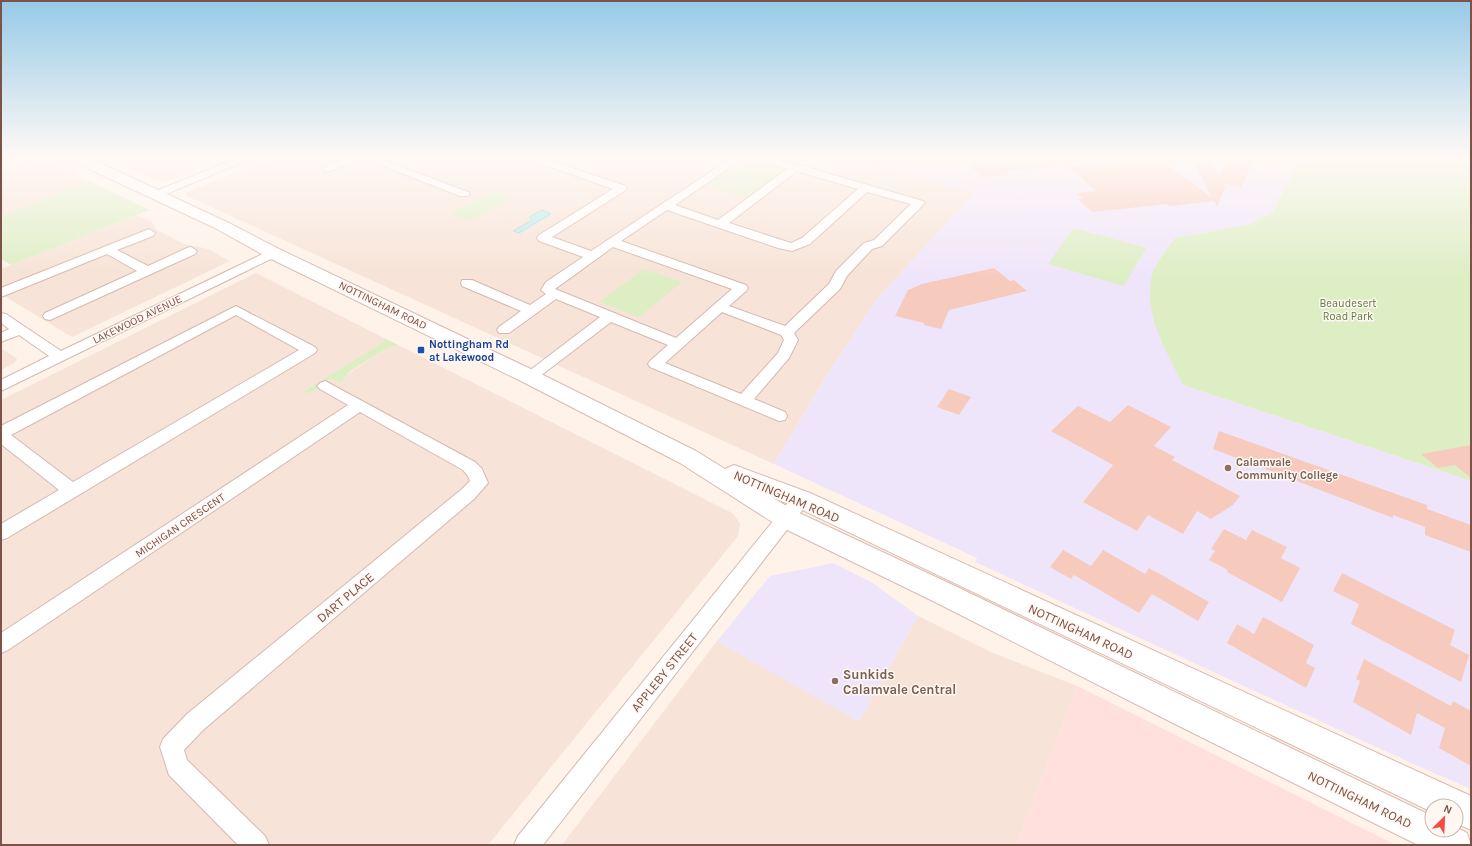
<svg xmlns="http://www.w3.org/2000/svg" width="1472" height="846" font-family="Karla,sans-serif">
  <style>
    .residential { fill: #f7e3d7 }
    .commercial { fill: #ffe0dc }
    .education { fill: #efe5fb }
    .green { fill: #ddeec5 }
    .water { fill: #bbeae9; stroke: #a0dddc }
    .building { fill: #f6cbbe }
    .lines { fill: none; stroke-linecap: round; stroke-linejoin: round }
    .street-casing { stroke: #d4b9b0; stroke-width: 2 }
    .secondary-casing { stroke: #dabaaf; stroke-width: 2 }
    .street { fill: #fff; fill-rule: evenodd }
    .secondary { fill: #fff; fill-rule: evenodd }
    .transit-dot { fill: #1a4fb4; stroke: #fff7f1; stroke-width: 1.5 }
    .education-dot { fill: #8d6e63; stroke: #fff7f1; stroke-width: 1.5 }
    .labels { text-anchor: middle; stroke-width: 3; stroke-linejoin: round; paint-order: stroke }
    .park-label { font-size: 11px; fill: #5b7c3d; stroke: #fff7f1 }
    .street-label { font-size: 11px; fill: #7c5249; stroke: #fff7f1 }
    .transit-label { font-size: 11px; font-weight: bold; fill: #164399; stroke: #fff7f1; text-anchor: start }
    .education-label { font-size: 11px; font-weight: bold; fill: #785e54; stroke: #fff7f1; text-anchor: start }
    .near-street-label { font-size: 13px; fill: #7c5249; stroke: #fff7f1 }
    .near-education-label { font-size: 13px; font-weight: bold; fill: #785e54; stroke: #fff7f1; text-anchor: start }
  </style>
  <rect width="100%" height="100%" fill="#fef2e9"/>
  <path class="residential" d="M1 157H22L37 165 48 161 91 182 1 216Z
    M105 157H229L164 182 157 181Z
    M273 157H847L974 193 877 299 827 375 774 464 185 195 187 192Z
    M137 215 151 221 157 230 184 244 208 249 230 261 72 337 1 294V269Z
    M256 273 384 338 383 342 303 392 308 394 331 379 341 384 349 373 389 347 400 346 732 513 740 523 738 536 488 845H1V400Z
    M1 348 17 359 14 363 1 370Z
    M918 616 991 652 1077 686 1016 845H562L717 641 859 721Z"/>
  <path class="commercial" d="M1077 686 1396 845H1016Z"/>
  <path class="education" d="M847 157H1301L1273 212 1247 225 1175 238 1183 385 1471 481V789L1411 763 975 562 977 558 774 464 827 375 877 299 974 193Z
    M833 563 873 583 918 616 859 722 717 641 770 576Z"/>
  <path class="green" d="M1301 157H1471V481L1183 385C1166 350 1143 315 1152 275 1155 264 1169 247 1175 238L1247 225 1273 212Z
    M757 159 788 168 748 198 706 185 731 168 740 171Z
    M91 182 149 210 11 265 1 259V216Z
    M496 191 511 197V199L473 220 467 221 452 215V213L491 192Z
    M1074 228 1146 248 1124 286 1048 264Z
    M644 269 682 282 639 317 599 302Z
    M384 338 400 346 389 347 349 372 341 384 331 379 308 394 303 392 383 342Z"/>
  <path class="water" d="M542 210 551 214 519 233 513 231 532 220 529 217Z"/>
  <path class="building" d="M962 157H1049L1050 167 1005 171 1009 175 981 177Z
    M1122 157H1157L1212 198 1192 157H1209L1219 176 1229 157H1255L1241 188 1223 183 1225 187 1217 207 1214 201 1170 206 1167 204 1092 212 1078 199H1083L1077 193 1096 191 1068 166 1126 161Z
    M994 268 1010 281 1014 280 1027 291 949 310 941 329 924 325V323L895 316 908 290 922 284Z
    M949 389 971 397 959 415 937 407Z
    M1128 405 1171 427 1154 446 1175 457 1172 460 1240 496 1233 505 1211 519 1197 511 1183 534 1148 515 1137 531 1083 502 1113 465 1051 431 1078 406 1110 422Z
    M1219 431 1427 505V509L1471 525V552L1425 535V527L1393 515V518L1213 449Z
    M1471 445V478L1455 465 1438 468 1421 454Z
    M1224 529 1246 540 1252 530 1287 547 1281 558 1300 568 1282 602 1227 572 1228 570 1209 560 1215 551 1211 549Z
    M1063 550 1091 566 1103 550 1145 574 1149 568 1209 602 1198 621 1152 594 1139 613 1074 575 1071 579 1050 567Z
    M1342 573 1455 630 1450 645 1469 655 1461 682 1351 624 1359 604 1333 591Z
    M1263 617 1314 645 1306 663 1315 668 1306 688 1227 643 1237 624 1254 634Z
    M1364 659 1451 706 1453 701 1471 711V766L1439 748 1445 728 1417 713 1411 735 1353 702 1360 681 1356 679Z"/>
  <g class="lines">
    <g class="street-casing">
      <path id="street" d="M4 157H18L24 162 19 165Z
        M240 157H255L159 197 155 198 149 195 151 193Z
        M345 157H359L332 171H324L323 169Z
        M360 157H375L468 192 470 194 468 196H460Z
        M522 157H538L626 186 627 188 626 190 552 237 591 251 733 157H745L675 205 718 220 787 169 753 157H771L923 201 925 203 882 246 872 249 847 276 840 289 794 333 798 340 789 358 754 399 785 412 787 416 785 420 779 421 650 367 648 364 650 361 668 345 611 322 535 380 530 382 525 380 522 377 525 374 600 317 556 299 509 333H499L497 330 499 327 521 311 462 286 461 283 462 280H472L530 305 546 294 541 290 546 282 583 257 539 241 537 238 539 235 613 189ZM797 171 858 189 802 238 791 243 729 223ZM867 192 911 204 874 240 864 243 836 271 829 284 785 326 729 306 746 291 748 288 746 285 621 241 667 210 778 248 792 251 810 244ZM613 247 732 289 676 338 555 289ZM722 312 781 335 784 340 778 353 741 394 665 363Z
        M149 229 155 233 153 236 117 250 148 266 187 248 191 247 197 251 195 254 50 320 45 319 43 316 45 313 137 271 107 254 1 297V288Z
        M273 249 277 250 279 253 277 256 1 391V380L49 356 19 335 1 342V333L9 329 1 323V313L6 314 61 351Z
        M236 306 315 347 317 350 315 353 7 538 1 540V524L59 490 1 444V426ZM236 315 299 350 73 482 11 435Z
        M325 381 475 462 482 469 488 483 474 499 203 730 184 750 187 760 265 836 269 845H238L169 775 160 747 163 739 187 714 462 489 470 481 468 476 463 470 360 412 8 650 1 653V633L348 405 320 389 317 386 320 383Z
        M801 492 807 494 810 499 807 504 543 845H514L518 836 795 494Z"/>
    </g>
    <g class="secondary-casing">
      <path id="secondary" d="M68 157H87L227 222 279 249 537 372 696 451 725 469 734 465 810 493 1471 796V830L1456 823V806H1432V812L792 505 773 498 795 511 955 586 1432 816V830H1456V827L1467 833 1471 845H1418L1175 724 935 602 777 525 680 463 523 382 267 257 215 228 70 160Z"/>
    </g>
    <use href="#street" class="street"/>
    <use href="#secondary" class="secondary"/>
  </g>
  <linearGradient id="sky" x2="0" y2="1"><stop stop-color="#96cae8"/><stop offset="0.57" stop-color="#fff9f5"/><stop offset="1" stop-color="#fff9f5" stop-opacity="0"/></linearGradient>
  <rect width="1472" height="276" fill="url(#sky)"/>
  <rect class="transit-dot" x="417" y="346" width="8" height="8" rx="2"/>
  <g class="education-dot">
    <circle cx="1228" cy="468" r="4"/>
    <circle cx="835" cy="681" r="4"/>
  </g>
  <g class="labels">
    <g class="park-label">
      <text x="1348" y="307">Beaudesert<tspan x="1348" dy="13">Road Park</tspan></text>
    </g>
    <g class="street-label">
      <text transform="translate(383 305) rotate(26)" y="4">NOTTINGHAM ROAD</text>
      <text transform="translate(137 319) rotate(-26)" y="4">LAKEWOOD AVENUE</text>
      <text transform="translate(180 525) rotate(-34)" y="4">MICHIGAN CRESCENT</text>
    </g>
    <g class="transit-label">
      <text x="429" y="348">Nottingham Rd<tspan x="429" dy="13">at Lakewood</tspan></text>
    </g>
    <g class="education-label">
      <text x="1236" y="466">Calamvale<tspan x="1236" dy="13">Community College</tspan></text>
    </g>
    <g class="near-street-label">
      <text transform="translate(787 496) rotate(23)" y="5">NOTTINGHAM ROAD</text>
      <text transform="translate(345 597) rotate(-40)" y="5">DART PLACE</text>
      <text transform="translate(1081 631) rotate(25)" y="5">NOTTINGHAM ROAD</text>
      <text transform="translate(664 672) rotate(-51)" y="5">APPLEBY STREET</text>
      <text transform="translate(1360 799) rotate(26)" y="5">NOTTINGHAM ROAD</text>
    </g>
    <g class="near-education-label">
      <text x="843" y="679">Sunkids<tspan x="843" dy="15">Calamvale Central</tspan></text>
    </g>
  </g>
  <rect width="1472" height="846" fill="none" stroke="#7c5249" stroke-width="4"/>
  <g transform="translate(1444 818) rotate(24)"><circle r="19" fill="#fff7f1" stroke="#cbb5ae"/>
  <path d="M0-3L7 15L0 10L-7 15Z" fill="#f14d45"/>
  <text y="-6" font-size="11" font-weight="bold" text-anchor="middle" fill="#7c5249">N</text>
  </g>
</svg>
